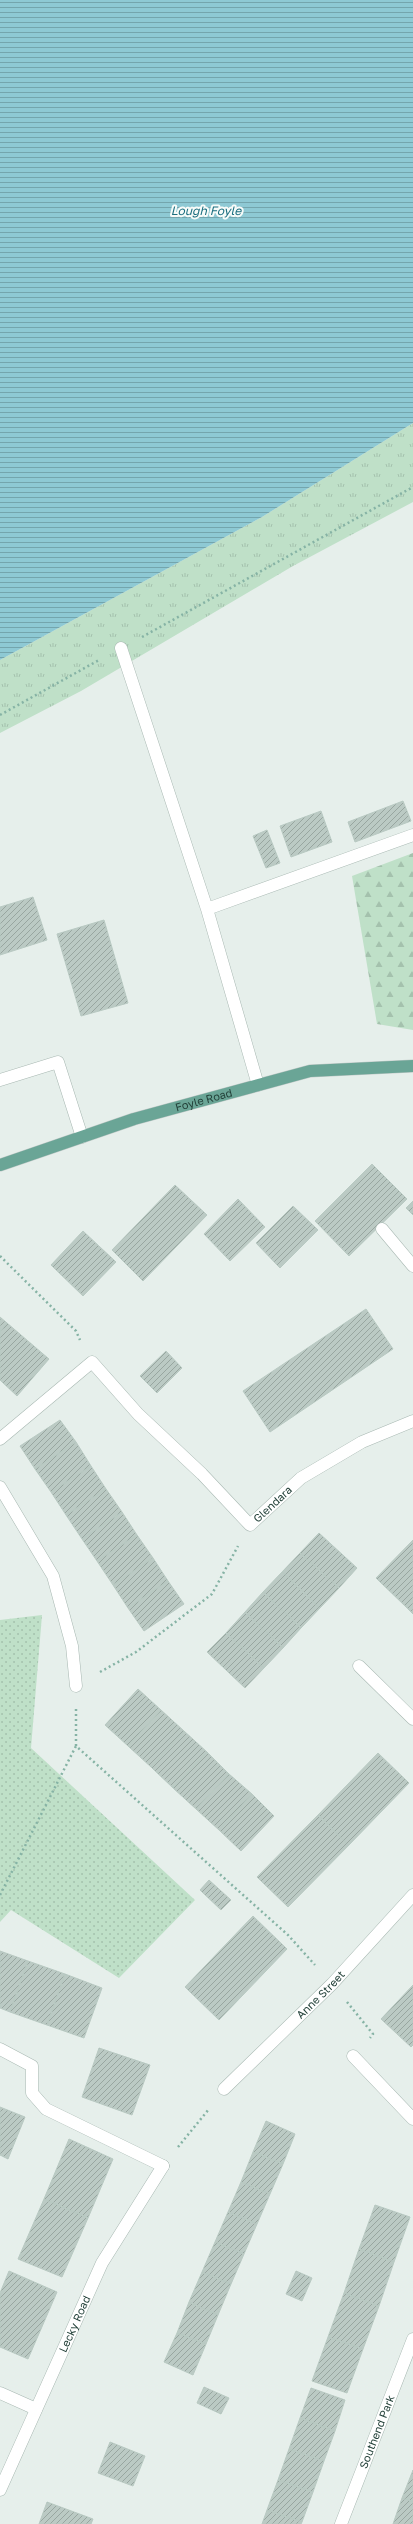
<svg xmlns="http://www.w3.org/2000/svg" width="413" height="2524" font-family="'Golos Text',sans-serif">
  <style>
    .grass { fill: url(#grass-dots) }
    .forest { fill: url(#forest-firs) }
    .park { fill: url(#park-tufts) }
    .water { fill: url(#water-rules) }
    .building { fill: url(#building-hatch); stroke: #b8c9c2 }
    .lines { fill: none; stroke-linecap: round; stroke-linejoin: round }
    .lane-casing { stroke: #a8b8b2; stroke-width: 13 }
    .street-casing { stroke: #a8b8b2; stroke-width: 13 }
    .primary-casing { stroke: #c2cac8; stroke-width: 13 }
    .path { stroke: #86b3a5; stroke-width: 2.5; stroke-dasharray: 2 3; stroke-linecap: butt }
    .lane { stroke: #fff; stroke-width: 12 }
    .street { stroke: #fff; stroke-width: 12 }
    .primary { stroke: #6aa596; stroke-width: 12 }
    .labels { text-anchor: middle; stroke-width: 4; stroke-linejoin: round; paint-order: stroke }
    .street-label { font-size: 11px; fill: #24423a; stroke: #f7fbf9 }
    .water-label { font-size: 12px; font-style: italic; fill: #1c6f80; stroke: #f7fbf9 }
  </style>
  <defs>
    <pattern id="grass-dots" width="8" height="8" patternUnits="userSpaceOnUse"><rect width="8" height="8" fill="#bfe0c8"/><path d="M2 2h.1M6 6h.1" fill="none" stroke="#a4c1ad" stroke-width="1.8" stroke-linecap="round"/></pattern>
    <pattern id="forest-firs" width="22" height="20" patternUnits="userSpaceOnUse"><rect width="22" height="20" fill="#bfe0c8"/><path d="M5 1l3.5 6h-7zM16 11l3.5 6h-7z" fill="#a4c1ad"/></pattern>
    <pattern id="park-tufts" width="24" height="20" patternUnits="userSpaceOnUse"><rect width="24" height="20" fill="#bfe0c8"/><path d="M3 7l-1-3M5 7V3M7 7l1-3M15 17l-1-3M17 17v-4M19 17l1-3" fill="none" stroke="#a4c1ad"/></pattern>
    <pattern id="water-rules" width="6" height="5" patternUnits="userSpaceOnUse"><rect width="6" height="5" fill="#8ec9d4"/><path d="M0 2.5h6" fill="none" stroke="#74a5ad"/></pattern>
    <pattern id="building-hatch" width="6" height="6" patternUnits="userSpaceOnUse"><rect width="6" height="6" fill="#bbcac4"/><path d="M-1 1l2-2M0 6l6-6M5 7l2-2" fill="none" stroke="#98a6a0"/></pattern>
  </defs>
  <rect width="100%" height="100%" fill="#e6efeb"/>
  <path class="grass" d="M42 1615 31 1748 195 1900 119 1978 11 1910 0 1922V1620Z"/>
  <path class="forest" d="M413 853V1030L377 1024 352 876Z"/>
  <path class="park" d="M413 423V502L293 566 81 691 0 733V660L262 517Z"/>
  <path class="water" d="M0 0H413V423L262 517 0 660Z"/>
  <path class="building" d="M403 801 411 821 355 842 348 822Z
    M321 811 332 842 291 857 280 826Z
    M267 830 280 863 266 868 253 836Z
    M33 897 47 940 0 955V907Z
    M104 920 128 1003 81 1016 57 934Z
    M372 1164 407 1199 349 1256 315 1221Z
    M175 1185 207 1215 143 1281 112 1250Z
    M238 1199 265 1227 230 1261 204 1234Z
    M413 1201V1215L406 1208Z
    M293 1206 318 1230 280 1268 256 1243Z
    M83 1231 116 1262 83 1296 51 1265Z
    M366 1309 393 1349 270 1432 243 1391Z
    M0 1317 7 1323 0 1332Z
    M7 1323 28 1341 0 1373V1332Z
    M28 1341 49 1359 17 1396 0 1380V1373Z
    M166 1351 182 1368 157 1393 140 1376Z
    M60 1420 76 1442 35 1469 20 1446Z
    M76 1442 91 1466 51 1492 35 1469Z
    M91 1466 106 1489 66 1515 51 1492Z
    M106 1489 122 1512 82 1539 66 1515Z
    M122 1512 137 1535 97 1561 82 1539Z
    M319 1533 357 1568 339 1588 300 1553Z
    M137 1535 153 1558 113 1585 97 1561Z
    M413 1540V1598L405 1606 376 1578Z
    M300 1553 339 1588 320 1608 282 1572Z
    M153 1558 168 1581 128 1608 113 1585Z
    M282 1572 320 1608 301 1628 263 1592Z
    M168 1581 184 1604 144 1631 128 1608Z
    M263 1592 301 1628 283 1648 245 1612Z
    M413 1598V1614L405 1606Z
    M245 1612 283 1648 264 1668 226 1633Z
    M226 1633 264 1668 245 1688 207 1652Z
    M138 1689 161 1710 128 1746 105 1725Z
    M161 1710 184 1731 151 1767 128 1746Z
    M184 1731 207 1752 173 1788 151 1767Z
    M207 1752 229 1774 196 1809 173 1788Z
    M378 1753 409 1783 349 1845 318 1815Z
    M229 1774 252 1794 219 1830 196 1809Z
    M252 1794 274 1816 241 1851 219 1830Z
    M318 1815 349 1845 288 1907 257 1877Z
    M209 1880 231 1900 221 1910 200 1890Z
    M253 1916 287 1949 219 2020 185 1987Z
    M0 1951 28 1961 10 2012 0 2008Z
    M28 1961 65 1974 47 2025 10 2012Z
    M65 1974 102 1988 84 2038 47 2025Z
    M413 1985V2045L411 2047 381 2019Z
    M99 2048 150 2065 132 2115 82 2097Z
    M0 2107 25 2117 8 2159 0 2155Z
    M266 2121 295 2134 283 2164 253 2152Z
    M69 2139 113 2159 88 2218 44 2199Z
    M253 2152 283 2164 270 2194 241 2182Z
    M241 2182 270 2194 257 2224 228 2212Z
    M44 2199 88 2218 62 2277 18 2259Z
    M375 2205 410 2217 394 2262 359 2249Z
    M228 2212 257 2224 244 2254 215 2242Z
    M215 2242 244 2254 231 2284 202 2272Z
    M359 2249 394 2262 379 2306 344 2293Z
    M9 2271 57 2292 28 2359 0 2347V2293Z
    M296 2271 312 2278 302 2301 286 2294Z
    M202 2272 231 2284 218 2315 189 2302Z
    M344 2293 379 2306 363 2349 328 2337Z
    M189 2302 218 2315 206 2344 177 2333Z
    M177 2333 206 2344 193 2375 164 2362Z
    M328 2337 363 2349 347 2393 312 2381Z
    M204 2387 229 2398 221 2414 197 2403Z
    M311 2388 345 2400 335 2431 300 2418Z
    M300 2418 335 2431 324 2461 289 2449Z
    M110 2442 145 2456 133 2486 98 2473Z
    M289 2449 324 2461 313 2492 278 2480Z
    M413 2470V2502L402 2498Z
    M278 2480 313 2492 302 2522 267 2510Z
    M402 2498 413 2502V2524H393Z
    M47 2502 93 2519 91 2524H39Z
    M267 2510 302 2522 301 2524H262Z"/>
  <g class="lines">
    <g class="lane-casing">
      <path id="lane" d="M121 648 207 909
        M258 1085 207 909 413 835
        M0 2049 32 2066V2093L46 2109 163 2166"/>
    </g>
    <g class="street-casing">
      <g id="street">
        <path d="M0 1080 58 1062 82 1137"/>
        <path d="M382 1229 413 1266"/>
        <path id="s1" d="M0 1439 92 1362 138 1414 202 1474 250 1525 301 1478 362 1442 413 1421"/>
        <path d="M0 1487 53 1576 72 1646 76 1686"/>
        <path d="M359 1666 413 1719"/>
        <path d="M353 2056 413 2119"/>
        <path id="s2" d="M224 2089 332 1984 413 1895"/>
        <path d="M0 2393 36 2409"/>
        <path id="s3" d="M0 2490 102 2263 163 2166"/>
        <path id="s4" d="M341 2524 413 2339"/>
      </g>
    </g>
    <g class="primary-casing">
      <g id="primary">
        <path id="s5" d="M0 1165 134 1119 310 1071 413 1066"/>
      </g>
    </g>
    <path class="path" d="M142 637 413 487
      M0 715 99 660
      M0 1256 76 1331 80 1340
      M100 1672 136 1652 212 1594 238 1546
      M76 1709V1746L288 1935 315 1965
      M0 1895 76 1746
      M347 2002 373 2034 370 2038
      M178 2147 209 2109"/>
    <use href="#lane" class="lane"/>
    <use href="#street" class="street"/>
    <use href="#primary" class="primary"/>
  </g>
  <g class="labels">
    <g class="street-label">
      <text dy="4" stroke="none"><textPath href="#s5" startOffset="214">Foyle Road</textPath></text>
      <text dy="4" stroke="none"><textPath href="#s1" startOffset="378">Glendara</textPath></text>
      <text dy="4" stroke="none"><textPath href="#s2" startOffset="135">Anne Street</textPath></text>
      <text dy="4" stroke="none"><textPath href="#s3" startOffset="182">Lecky Road</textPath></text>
      <text dy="4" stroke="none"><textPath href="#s4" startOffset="99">Southend Park</textPath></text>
    </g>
    <g class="water-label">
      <text x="206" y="215">Lough Foyle</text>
    </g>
  </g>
</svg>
